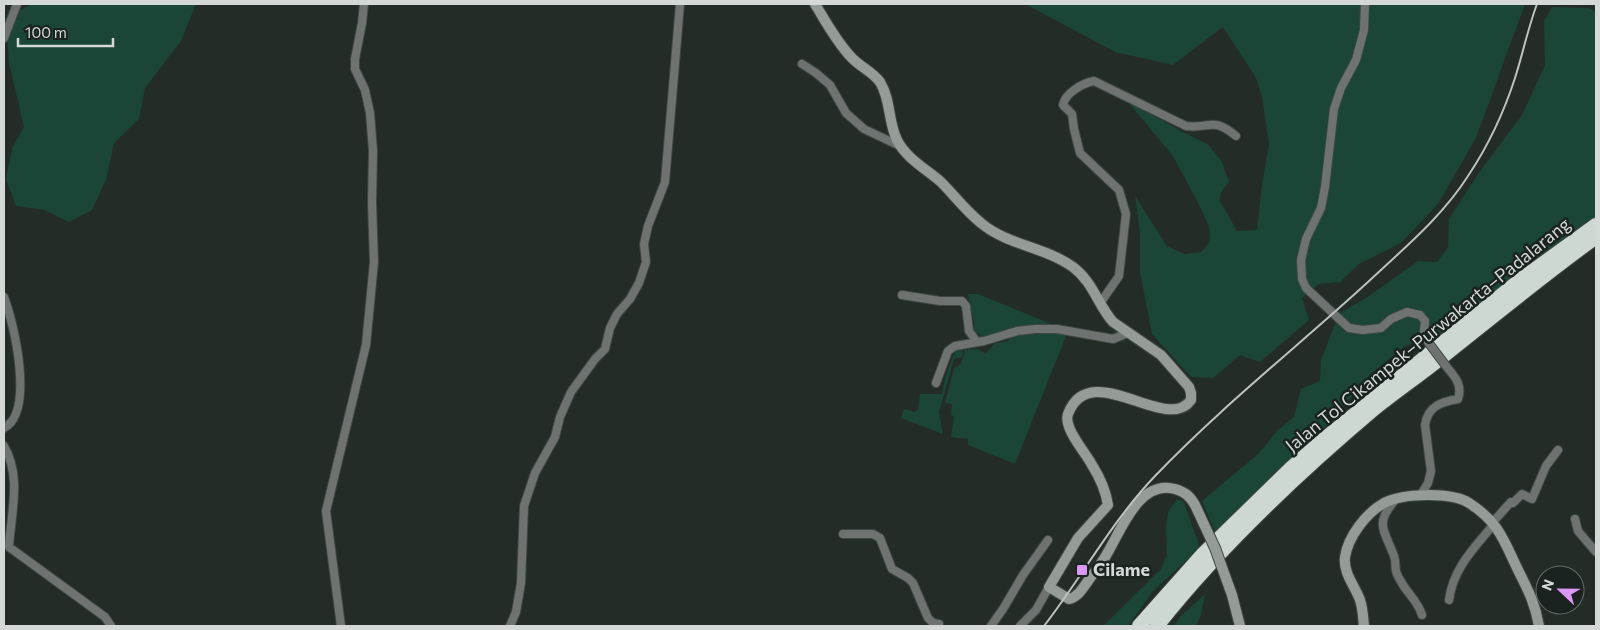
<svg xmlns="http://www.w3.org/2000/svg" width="1600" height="630" font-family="Commissioner,sans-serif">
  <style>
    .green { fill: #1b4536 }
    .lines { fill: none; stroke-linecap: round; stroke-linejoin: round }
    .street-casing { stroke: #404844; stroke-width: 10 }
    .secondary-casing { stroke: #404844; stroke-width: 12 }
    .highway-casing { stroke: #404844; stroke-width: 16 }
    .street { stroke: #6e7371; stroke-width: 8 }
    .secondary { stroke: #959c98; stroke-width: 10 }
    .highway { stroke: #cdd8d3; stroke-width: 14 }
    .rail { stroke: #bcc1bf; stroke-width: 2 }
    .street-bridge-casing { stroke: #404844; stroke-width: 10; stroke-linecap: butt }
    .secondary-bridge-casing { stroke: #404844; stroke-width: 12; stroke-linecap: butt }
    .street-bridge { stroke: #6e7371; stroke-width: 8 }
    .secondary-bridge { stroke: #959c98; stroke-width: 10 }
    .poi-dot { fill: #db99f5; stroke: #1a231f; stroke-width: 2 }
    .labels { text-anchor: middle; stroke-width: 5; stroke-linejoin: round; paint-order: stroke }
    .street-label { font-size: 18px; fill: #d4d9d7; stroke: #1a231f }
    .poi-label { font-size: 18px; font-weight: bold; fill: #d4d9d7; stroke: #1a231f; text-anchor: start }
  </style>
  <rect width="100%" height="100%" fill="#242c28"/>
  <path class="green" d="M32 4H196L181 41 145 88 139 119 114 143 106 180 92 210 69 222 44 210 16 206 6 179 12 148 24 127 9 63 7 36 19 11Z
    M1025 4H1525L1476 138 1438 204 1401 243 1359 264 1340 282 1319 284 1302 298 1309 320 1260 362 1240 355 1213 378 1191 377 1152 334 1140 272V231L1135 196 1167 246 1184 254 1201 252 1210 242 1209 226 1196 199 1173 156 1127 101 1181 131 1209 145 1222 162 1229 182 1223 189 1219 199 1237 231 1257 230 1262 184 1269 144 1262 97 1256 78 1223 27 1173 65 1115 52Z
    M1552 7 1588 8 1596 12V217L1524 268 1469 313 1437 336 1405 346 1371 374 1331 421 1216 534 1202 501 1258 454 1278 430 1294 417 1301 389 1320 381 1321 360 1339 314 1366 298 1418 261 1437 262 1448 247 1449 219 1478 174 1522 115 1545 65 1544 21Z
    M968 294H978L1068 331 1015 464 968 445V439L951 437 954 416 951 415 952 404 945 403 954 368 961 364 965 350 978 349 986 354 995 343 1009 341 1008 333 983 337 973 330 974 324Z
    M963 347 962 357 954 359 939 412 943 434 901 418 904 409 915 412 918 409 920 394H942C944 379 950 362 957 348Z
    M1177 499 1184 502 1200 548 1153 591 1128 626H1103L1161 569 1167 555 1166 526 1168 512Z
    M1205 594 1201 615 1196 626H1174L1180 617Z"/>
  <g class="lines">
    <g class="street-casing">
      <path id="street" d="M1365 4 1364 30 1356 60 1341 88 1334 109 1325 187 1321 208 1306 239 1301 260 1302 279 1306 288 1349 328 1363 330 1381 328 1391 319 1407 312 1420 315 1425 321 1424 332 1428 342
        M4 38 17 4
        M802 64 816 73 830 85 846 113 864 129 900 146
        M902 295 940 301H962L966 306 969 331 977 342
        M4 297C14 323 35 412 4 428
        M1101 302 1119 276 1126 214 1119 190 1080 153 1074 129 1072 114 1063 105C1065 93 1083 83 1094 81L1186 126C1211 129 1212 116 1236 136
        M936 383 948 351 955 346 984 341 1017 331 1035 329H1057L1113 339 1128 333
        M4 446C22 477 11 513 9 547L105 617 111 626
        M1420 496 1428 483 1431 471 1425 425C1428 406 1441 402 1458 399 1463 384 1454 376 1446 366
        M1396 499C1374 524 1384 529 1394 556 1396 561 1395 566 1396 571 1397 576 1401 581 1403 585 1410 596 1418 602 1422 615
        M1575 519 1578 531 1596 552
        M1492 523 1511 502 1513 503 1522 494 1532 499 1546 466 1558 450
        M843 534H873L880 538 892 569 908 578 913 583 928 618 933 623 939 624
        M1449 600C1453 568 1475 547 1494 524
        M341 626 326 511 366 345 374 262 372 203 373 151 370 113 365 90 355 69V59L362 23 364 4
        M510 626 516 612 521 583 524 506 535 473 555 437 560 417 571 392 595 359 605 349 610 328 617 314 630 299 639 283 646 262 644 244 648 226 665 182 680 4
        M991 626 1003 609 1023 575 1048 540
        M1020 626 1036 610 1049 587"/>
    </g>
    <g class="secondary-casing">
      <path id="secondary" d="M815 4C826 22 836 41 851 57 860 67 872 71 880 82 891 100 888 122 897 140 906 158 926 169 941 182 954 195 966 211 981 223 1007 245 1045 247 1073 267 1093 282 1098 305 1113 322L1161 355 1189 387 1191 393V400C1167 435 1090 356 1068 414 1063 428 1086 453 1092 465 1099 476 1106 492 1108 505L1078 538 1049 587 1069 599C1078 597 1083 588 1088 581 1095 571 1103 562 1108 552 1122 528 1140 479 1175 489 1185 492 1190 496 1195 505
        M1232 595 1240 626
        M1364 626C1363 617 1363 609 1360 600 1355 586 1343 573 1345 557 1348 537 1366 513 1384 503 1403 493 1451 492 1469 503 1499 522 1504 541 1518 570 1528 590 1535 603 1539 626"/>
    </g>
    <g class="highway-casing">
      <path id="highway" d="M1139 626 1203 554 1291 468 1323 440 1520 280 1596 225
        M1157 626C1220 546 1296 475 1374 409 1395 392 1417 377 1437 361 1490 319 1542 276 1596 237"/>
    </g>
    <use href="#street" class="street"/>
    <use href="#secondary" class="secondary"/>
    <use href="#highway" class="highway"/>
    <path class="rail" d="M1044 626C1082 577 1112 521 1155 476 1221 407 1297 347 1368 282 1403 249 1442 217 1468 176 1488 146 1504 112 1515 78 1523 53 1528 28 1537 4"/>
    <g class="street-bridge-casing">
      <path id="street-bridge" d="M1428 342 1446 366"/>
    </g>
    <g class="secondary-bridge-casing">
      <path id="secondary-bridge" d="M1195 505 1215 548 1232 595"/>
    </g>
    <use href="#street-bridge" class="street-bridge"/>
    <use href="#secondary-bridge" class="secondary-bridge"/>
  </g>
  <rect class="poi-dot" x="1076" y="564" width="12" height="12" rx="2.5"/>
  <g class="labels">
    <g class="street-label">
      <text transform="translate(1428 335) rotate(-39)" y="6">Jalan Tol Cikampek–Purwakarta–Padalarang</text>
    </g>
    <g class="poi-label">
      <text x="1093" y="576">Cilame</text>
    </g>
  </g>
  <rect width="1600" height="630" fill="none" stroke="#d4d9d7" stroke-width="10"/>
  <g transform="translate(1560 590) rotate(292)"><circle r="24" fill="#1a231f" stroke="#646c69"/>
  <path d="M0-4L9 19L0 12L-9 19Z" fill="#db99f5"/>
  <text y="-8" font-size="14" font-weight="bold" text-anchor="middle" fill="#d4d9d7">N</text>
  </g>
  <path d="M18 38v8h95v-8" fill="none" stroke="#d4d9d7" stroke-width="2.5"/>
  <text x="25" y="38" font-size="15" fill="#d4d9d7" stroke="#1a231f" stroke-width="4" paint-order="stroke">100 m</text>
</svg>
